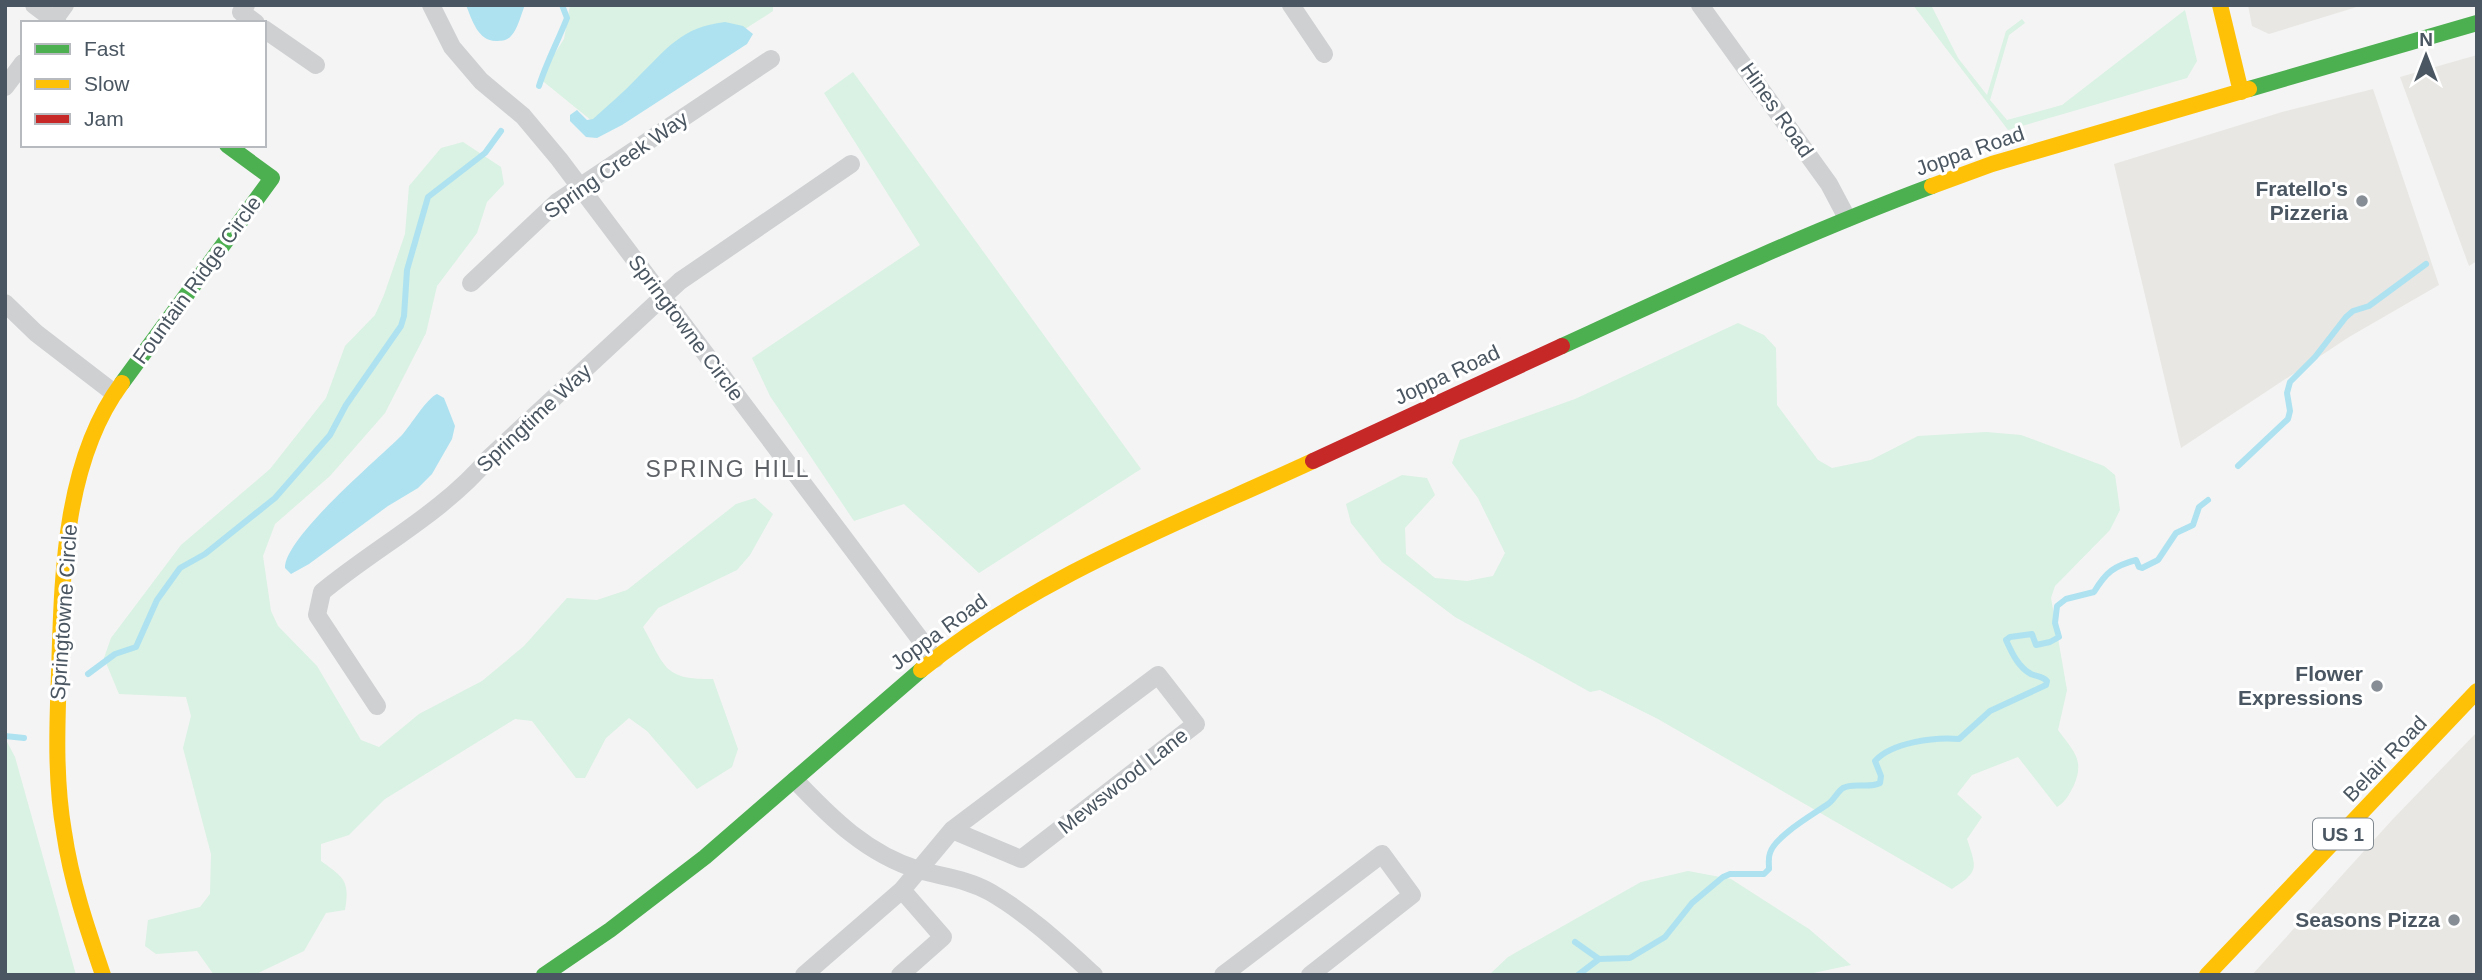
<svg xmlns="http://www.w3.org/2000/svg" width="2482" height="980" font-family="Helvetica,sans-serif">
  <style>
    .commercial { fill: #e8e7e3 }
    .green { fill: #d9f2e3 }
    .water { fill: #aee2f0 }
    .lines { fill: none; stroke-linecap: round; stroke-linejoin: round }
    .stream { stroke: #aee2f0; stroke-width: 6 }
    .street { stroke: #ced0d2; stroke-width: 18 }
    .fast { stroke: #4caf50; stroke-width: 16 }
    .slow { stroke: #ffc107; stroke-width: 16 }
    .jam { stroke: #c62828; stroke-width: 16 }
    .poi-dot { fill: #868d94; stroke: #fff; stroke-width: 2.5 }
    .labels { text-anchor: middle; stroke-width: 6; stroke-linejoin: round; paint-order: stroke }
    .shield { fill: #fff; stroke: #808990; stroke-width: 2 }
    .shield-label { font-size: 19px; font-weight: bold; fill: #4a5661 }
    .street-label { font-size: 21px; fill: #4a5661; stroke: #fff }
    .poi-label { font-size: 21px; font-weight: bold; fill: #4a5661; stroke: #fff; text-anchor: end }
    .neighbourhood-label { font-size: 23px; letter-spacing: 2px; fill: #5f6368; stroke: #fff }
  </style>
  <rect width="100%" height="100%" fill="#f4f4f4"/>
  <path class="commercial" d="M2248 5H2363L2269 34 2252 26Z
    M2477 55V261L2469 266 2400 77Z
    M2373 89 2439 285 2349 337 2181 448 2114 164 2282 112Z
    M2477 732V975H2252L2392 820Z"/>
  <path class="green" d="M570 5H773V11L597 125 539 78 564 39Z
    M1913 5H1931L1958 58 1987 95 2006 31 2022 19 2025 23 2009 35 1990 100 2007 120 2062 105 2185 10 2197 61 2187 78 2008 130Z
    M853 72 1141 469 979 573 904 504 854 521 770 396 752 358 920 245 824 93Z
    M463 142 501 167 504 184 487 202 477 233 437 286 426 333 385 413 330 476 275 524 263 556 271 611 278 626 317 666 361 740 379 747 419 714 482 681 524 646 567 598 597 600 627 590 736 504 755 498 773 514 750 555 737 570 658 608 643 627C665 666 663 680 713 679L738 749 732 767 697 789 647 731 629 718 606 738 585 778H576L532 721 515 719 385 799 349 835 321 844V861C344 878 350 880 345 910L326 913 304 951 254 975H214L197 951 156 954 145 946 148 920 200 907 210 894 211 854 183 748 191 716 186 697 119 694 104 658 111 638 181 545 270 469 326 398 345 346 375 315 384 295 405 234 409 186 441 148Z
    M1738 323 1764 335 1776 348 1777 405 1818 460 1832 468 1871 460 1918 436 1986 432 2021 435 2104 466 2115 475 2120 510 2110 530 2055 586 2051 598 2067 690 2058 730C2073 751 2085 759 2074 785 2069 795 2066 801 2057 807L2018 757 1972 775 1957 794 1982 817 1967 839C1977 869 1979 871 1952 889L1658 719 1600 690 1590 692 1455 617 1382 562 1351 523 1346 504 1402 475 1427 478 1435 495 1405 528 1406 554 1435 578 1467 581 1493 576 1505 553 1478 498 1452 463 1460 440 1575 399Z
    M5 738 15 757 76 975H5Z
    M1688 871 1731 879 1809 929 1851 965 1804 975H1489L1508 957 1641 882Z"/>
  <path class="water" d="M466 5H525C521 14 518 29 511 36 507 41 501 41 496 41 478 41 472 20 466 5Z
    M725 22 743 26 753 34 747 44 622 125 597 138 586 137 570 121V115L577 110 587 120 593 119C608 105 624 92 638 77 667 49 681 27 725 22Z
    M437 394 444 398 455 426 452 439 432 474 418 488 388 506 309 564 291 574 285 568C284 538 378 459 402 435 411 425 427 398 437 394Z"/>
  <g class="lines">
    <path class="stream" d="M539 86C546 63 558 41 567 18L562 5
      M2238 466 2288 419 2290 411 2287 393 2290 382 2315 357 2346 317 2353 311 2369 306 2426 264
      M88 674 115 654 136 647 157 600 180 568 205 554 275 498 330 435 346 405 401 326 404 316 407 270 428 197 485 153 501 131
      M5 736 24 738
      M1575 942 1599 959
      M1578 975 1599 959 1630 958 1665 937 1692 903 1723 877 1730 874H1764L1769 869C1769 863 1768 858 1770 853 1775 836 1814 814 1828 804 1834 800 1837 792 1843 788 1854 782 1868 789 1880 783L1881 776 1875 761C1892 742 1935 737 1959 739L1990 711 2046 685 2047 681C2042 676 2038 677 2031 674 2018 667 2012 653 2006 640L2010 637 2032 634 2036 645 2050 642 2059 637 2055 623 2057 606 2066 599 2094 592C2106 572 2114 566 2136 560L2139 567 2142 568 2158 560 2176 533 2193 525 2199 507 2208 500"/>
    <path class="street" d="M34 5 58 23
      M246 5 241 12 256 23
      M431 5 452 47 481 81 523 116 559 159 935 659
      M1291 5 1324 54
      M1700 5 1829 184 1847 218
      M52 23 65 5
      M264 29 316 65
      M5 87 23 63
      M471 283 557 202 771 59
      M5 303 36 333 114 393
      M377 706 317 615 322 592C376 547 443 513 489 458L680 281 851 164
      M795 780C831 818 867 854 919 870 943 877 967 879 990 892 1028 914 1061 945 1094 975
      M804 975 902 890 952 830 1158 675 1196 724 1021 859 952 830
      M900 975 943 937 902 890
      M1223 975 1382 854 1412 895 1310 975"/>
    <path class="fast" d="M2249 89 2477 23
      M1562 346C1684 290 1806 233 1932 186
      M122 383 272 178 227 145
      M544 975 610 930 705 857 921 670"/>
    <path class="slow" d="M2220 5 2241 92
      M1932 186 1992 164 2249 89
      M921 670C1037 576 1179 523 1313 461
      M103 975C87 928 71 881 64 832 55 780 57 726 59 674 62 579 63 462 122 383
      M2207 975 2477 691"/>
    <path class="jam" d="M1313 461 1562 346"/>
  </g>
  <g class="poi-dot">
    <circle cx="2362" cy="201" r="7"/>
    <circle cx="2377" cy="686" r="7"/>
    <circle cx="2454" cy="920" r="7"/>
  </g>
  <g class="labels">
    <rect class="shield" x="2313" y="818.5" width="60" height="31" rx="5"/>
    <g class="shield-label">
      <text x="2343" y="841">US 1</text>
    </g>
    <g class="street-label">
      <text transform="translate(1777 110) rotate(55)" y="7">Hines Road</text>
      <text transform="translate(1970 151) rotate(-19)" y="7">Joppa Road</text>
      <text transform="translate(616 165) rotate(-35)" y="7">Spring Creek Way</text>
      <text transform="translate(197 280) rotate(-54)" y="7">Fountain Ridge Circle</text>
      <text transform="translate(686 328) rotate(53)" y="7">Springtowne Circle</text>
      <text transform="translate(1447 375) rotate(-25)" y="7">Joppa Road</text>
      <text transform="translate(534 418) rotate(-43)" y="7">Springtime Way</text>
      <text transform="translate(64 612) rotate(-86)" y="7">Springtowne Circle</text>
      <text transform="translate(939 632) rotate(-36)" y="7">Joppa Road</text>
      <text transform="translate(2385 759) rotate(-46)" y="7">Belair Road</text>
      <text transform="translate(1123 781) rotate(-38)" y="7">Mewswood Lane</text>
    </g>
    <g class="poi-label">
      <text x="2348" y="196">Fratello's<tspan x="2348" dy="24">Pizzeria</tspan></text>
      <text x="2363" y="681">Flower<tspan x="2363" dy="24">Expressions</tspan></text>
      <text x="2440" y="927">Seasons Pizza</text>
    </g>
    <g class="neighbourhood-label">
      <text x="728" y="477">SPRING HILL</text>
    </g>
  </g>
  <rect width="2482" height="980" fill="none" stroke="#4a5661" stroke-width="14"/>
  <rect x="21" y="21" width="245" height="126" fill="#ffffff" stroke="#b7bbc0" stroke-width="2"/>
  <rect x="35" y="44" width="35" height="10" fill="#4caf50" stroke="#b7bbc0" stroke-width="2"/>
  <text x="84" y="56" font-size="21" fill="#4a5661">Fast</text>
  <rect x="35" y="79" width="35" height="10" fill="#ffc107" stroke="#b7bbc0" stroke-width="2"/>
  <text x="84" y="91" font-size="21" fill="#4a5661">Slow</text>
  <rect x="35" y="114" width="35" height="10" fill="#c62828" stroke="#b7bbc0" stroke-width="2"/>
  <text x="84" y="126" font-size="21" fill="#4a5661">Jam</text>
  <g transform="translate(2426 56)" stroke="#ffffff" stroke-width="5" paint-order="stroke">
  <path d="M0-5L12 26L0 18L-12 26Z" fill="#4a5661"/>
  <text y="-10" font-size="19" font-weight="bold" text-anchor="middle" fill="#4a5661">N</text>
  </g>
</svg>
